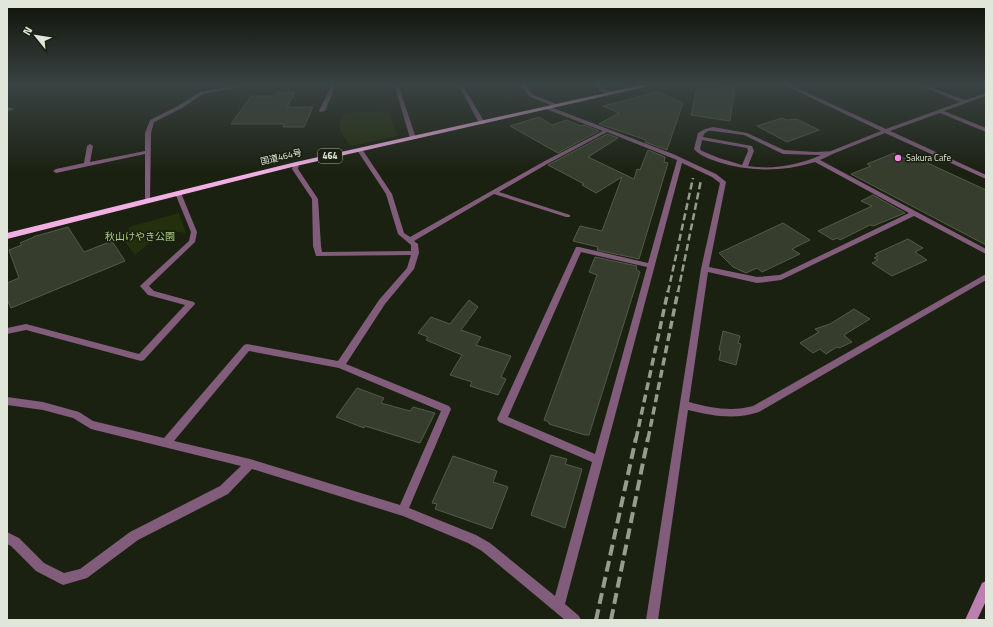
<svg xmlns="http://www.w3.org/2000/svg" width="993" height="627" font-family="'Titillium Web','Noto Sans JP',sans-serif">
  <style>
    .green { fill: #232f0d }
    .building { fill: #363d2c; stroke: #535b48 }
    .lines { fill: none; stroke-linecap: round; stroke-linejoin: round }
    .service { fill: #825d7b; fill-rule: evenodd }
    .minor { fill: #825d7b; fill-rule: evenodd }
    .tertiary { fill: #825d7b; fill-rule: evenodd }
    .secondary { fill: #bb80b0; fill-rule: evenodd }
    .trunk { fill: #f2afe4; fill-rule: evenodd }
    .rail-far2 { stroke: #979c8f; stroke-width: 2.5; stroke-dasharray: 7 3.5; stroke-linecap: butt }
    .rail-far1 { stroke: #979c8f; stroke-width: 3.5; stroke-dasharray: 8 4.5; stroke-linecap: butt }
    .rail { stroke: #979c8f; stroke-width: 4; stroke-dasharray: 11 5.5; stroke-linecap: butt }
    .poi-dot { fill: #fa87e7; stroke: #1b2111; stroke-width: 1.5 }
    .labels { text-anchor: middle; stroke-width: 3.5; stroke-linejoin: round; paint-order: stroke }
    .shield { fill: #1b2111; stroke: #a6ab9e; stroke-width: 1 }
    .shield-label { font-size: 9px; font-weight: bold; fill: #e1e6db }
    .far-street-label { font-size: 9px; fill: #e1e6db; stroke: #1b2111 }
    .far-poi-label { font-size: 9px; fill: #e1e6db; stroke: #1b2111; text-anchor: start }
    .park-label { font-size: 10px; fill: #aece7c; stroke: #1b2111 }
  </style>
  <rect width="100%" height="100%" fill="#1b2111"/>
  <path class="green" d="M388 111 398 136 351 146C341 133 335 130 345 113Z
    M179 213 186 233 165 230 135 255 120 236 129 232V227Z"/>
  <path class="building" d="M698 84 735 86 730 121 691 115Z
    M277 92H295L287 107H313L304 127H283L284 124H231L251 96H275Z
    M657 92 683 103 667 150 645 142 646 140 599 124 619 113 603 106Z
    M539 117 552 125 567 120 581 126 584 125 599 131 558 153 510 126Z
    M782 118 787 120 797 119 819 130 787 142 757 126Z
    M607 134 618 138 588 157 634 179 637 169 640 170 648 150 665 157 664 162 668 163 639 259 597 250 598 247 573 241 580 226 602 231 622 177 596 193 582 185 584 184 548 165Z
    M894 153 914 163 921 160 986 190V245L851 174 871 166 867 164Z
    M873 195 905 213 873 226 870 225 840 240 837 238 833 240 818 231 872 206 861 201Z
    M783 223 810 240 792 249 800 254 762 272 757 268 746 273 733 267 719 253Z
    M68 227 84 252 112 241 125 261 11 308 7 299V283L19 278 9 250 22 245 20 243 36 236Z
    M908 239 923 248 915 252 927 260 892 276 872 263 878 260 874 258 878 256 875 254Z
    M595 257 637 266 636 269 640 272 589 435H585L549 424V422L544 420 597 275 589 272Z
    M469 300 478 307 461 330 481 337 476 345 511 356 501 377 506 379 498 395 470 386 472 382 450 375 462 355 426 340 428 337 418 333 431 317 450 324Z
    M854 309 870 319 844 335 852 342 839 348 837 347 826 354 820 349 813 353 800 343 819 332 815 329 830 324Z
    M723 331 740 336 738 343 741 344 736 365 719 360 721 351 719 350Z
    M357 388 384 398 381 403 410 411 413 407 435 413 420 443 365 426 364 428 336 417Z
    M551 455 567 459 565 464 582 469 565 528 531 515Z
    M453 456 497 471 493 482 508 487 492 529 435 509 437 504 432 503Z"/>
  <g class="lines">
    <path class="service" d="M245 84H255L203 94 182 108 154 122 151 133 150 201H146L145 200V154L56 173 53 171 56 169 84 163 87 146 90 144 93 146 90 162 145 151V133L150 120 178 106 200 92Z
      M458 84H462L485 123 484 124 479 123Z"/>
    <path class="minor" d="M332 84H336L325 111 320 112 319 111Z
      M394 84H398L416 138 415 139 410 138Z
      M519 84H524L534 95 561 106 556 107 530 97Z
      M595 84H600L604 89 613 93 611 94 600 91Z
      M916 84H922L965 100 986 93V96L944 111 986 128V132L940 113 887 132H883V130L960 102Z
      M548 106 673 154 716 174 725 181 726 182 709 267 757 277 780 275 909 213 815 162C782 172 751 172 718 162 710 159 700 156 694 149L698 133 705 129 713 127 747 133 784 150 815 152 835 151V153L820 160 986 249V254L914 216 781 280 757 283 708 272 689 402C711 408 732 412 753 406L986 274V280L759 412C735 420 713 416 688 410L658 620H646L701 269 720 183 712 177 682 163 565 604 579 616 581 620H565L482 551 468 543 403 516 252 469 228 494 138 540 87 578 63 585 59 583 36 571 11 546 7 544V532L19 538 44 563 64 573 80 569 130 532 220 486 241 466 91 429 73 418 43 410 7 405V397L43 402 79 412 93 421 164 438 244 345 247 344 338 361 379 300 407 268 411 255 316 256 313 246 312 199 292 169 294 163 296 162 299 164 298 169 318 199 321 246 322 252 411 251V245L398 234 386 194 357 150 358 149H362L392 194 404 233 410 237 543 162 603 131 546 109V107ZM708 131H713L744 135 783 154 821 155C799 165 772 170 748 166L754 151 752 146 703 137 704 134ZM607 132 677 160 648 263 579 247H576L497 419 499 422 592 462 555 596 490 543 476 535 409 508 451 409 449 406 346 364 385 304 414 269 419 253 418 244 414 241 494 194 566 217H570V215L499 192 547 164ZM702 140 747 148 748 151 742 165 719 158 702 151 700 149ZM581 252 647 267 595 454 508 417ZM249 351 339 368 441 411 400 505 250 459 174 441Z
      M7 107 15 109 7 111Z
      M178 191 181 193 197 232 195 242 149 286 154 291 194 302 195 304 144 360 141 361 26 330 7 334V328L26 324 139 354 185 305 148 295 140 286 189 241 191 232 175 193Z"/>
    <path class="tertiary" d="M782 84H788L986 175V179L885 133 835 153H831V151L881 131Z"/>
    <path class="secondary" d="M986 581V601L977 620H965L982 583Z"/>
    <path class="trunk" d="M646 84H658L296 166 7 239V233L296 162Z"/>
    <path class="rail-far2" d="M668 292 693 178
      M678 292 701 180"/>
    <path class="rail-far1" d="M636 439 668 291
      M648 439 678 291"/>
    <path class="rail" d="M596 620 636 438
      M611 620 648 438"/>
  </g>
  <linearGradient id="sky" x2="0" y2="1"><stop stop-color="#0f1209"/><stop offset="0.49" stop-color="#394343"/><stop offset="1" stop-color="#394343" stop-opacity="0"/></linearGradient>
  <rect width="993" height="172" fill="url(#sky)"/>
  <circle class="poi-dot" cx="898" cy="158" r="4"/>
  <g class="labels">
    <rect class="shield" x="318" y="149" width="24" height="14" rx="3"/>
    <g class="shield-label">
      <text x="330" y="159">464</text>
    </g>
    <g class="far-street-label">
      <text transform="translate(281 157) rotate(-13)" y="3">国道464号</text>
    </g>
    <g class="far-poi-label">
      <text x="906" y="161">Sakura Cafe</text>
    </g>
    <g class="park-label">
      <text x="140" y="240">秋山けやき公園</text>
    </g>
  </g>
  <rect width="993" height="627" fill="none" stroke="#e1e6db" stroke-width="16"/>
  <g transform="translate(36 36) rotate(300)" stroke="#1b2111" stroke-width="3" paint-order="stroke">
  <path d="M0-3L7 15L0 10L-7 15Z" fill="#e1e6db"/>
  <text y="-6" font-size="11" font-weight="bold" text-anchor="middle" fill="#e1e6db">N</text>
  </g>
</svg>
